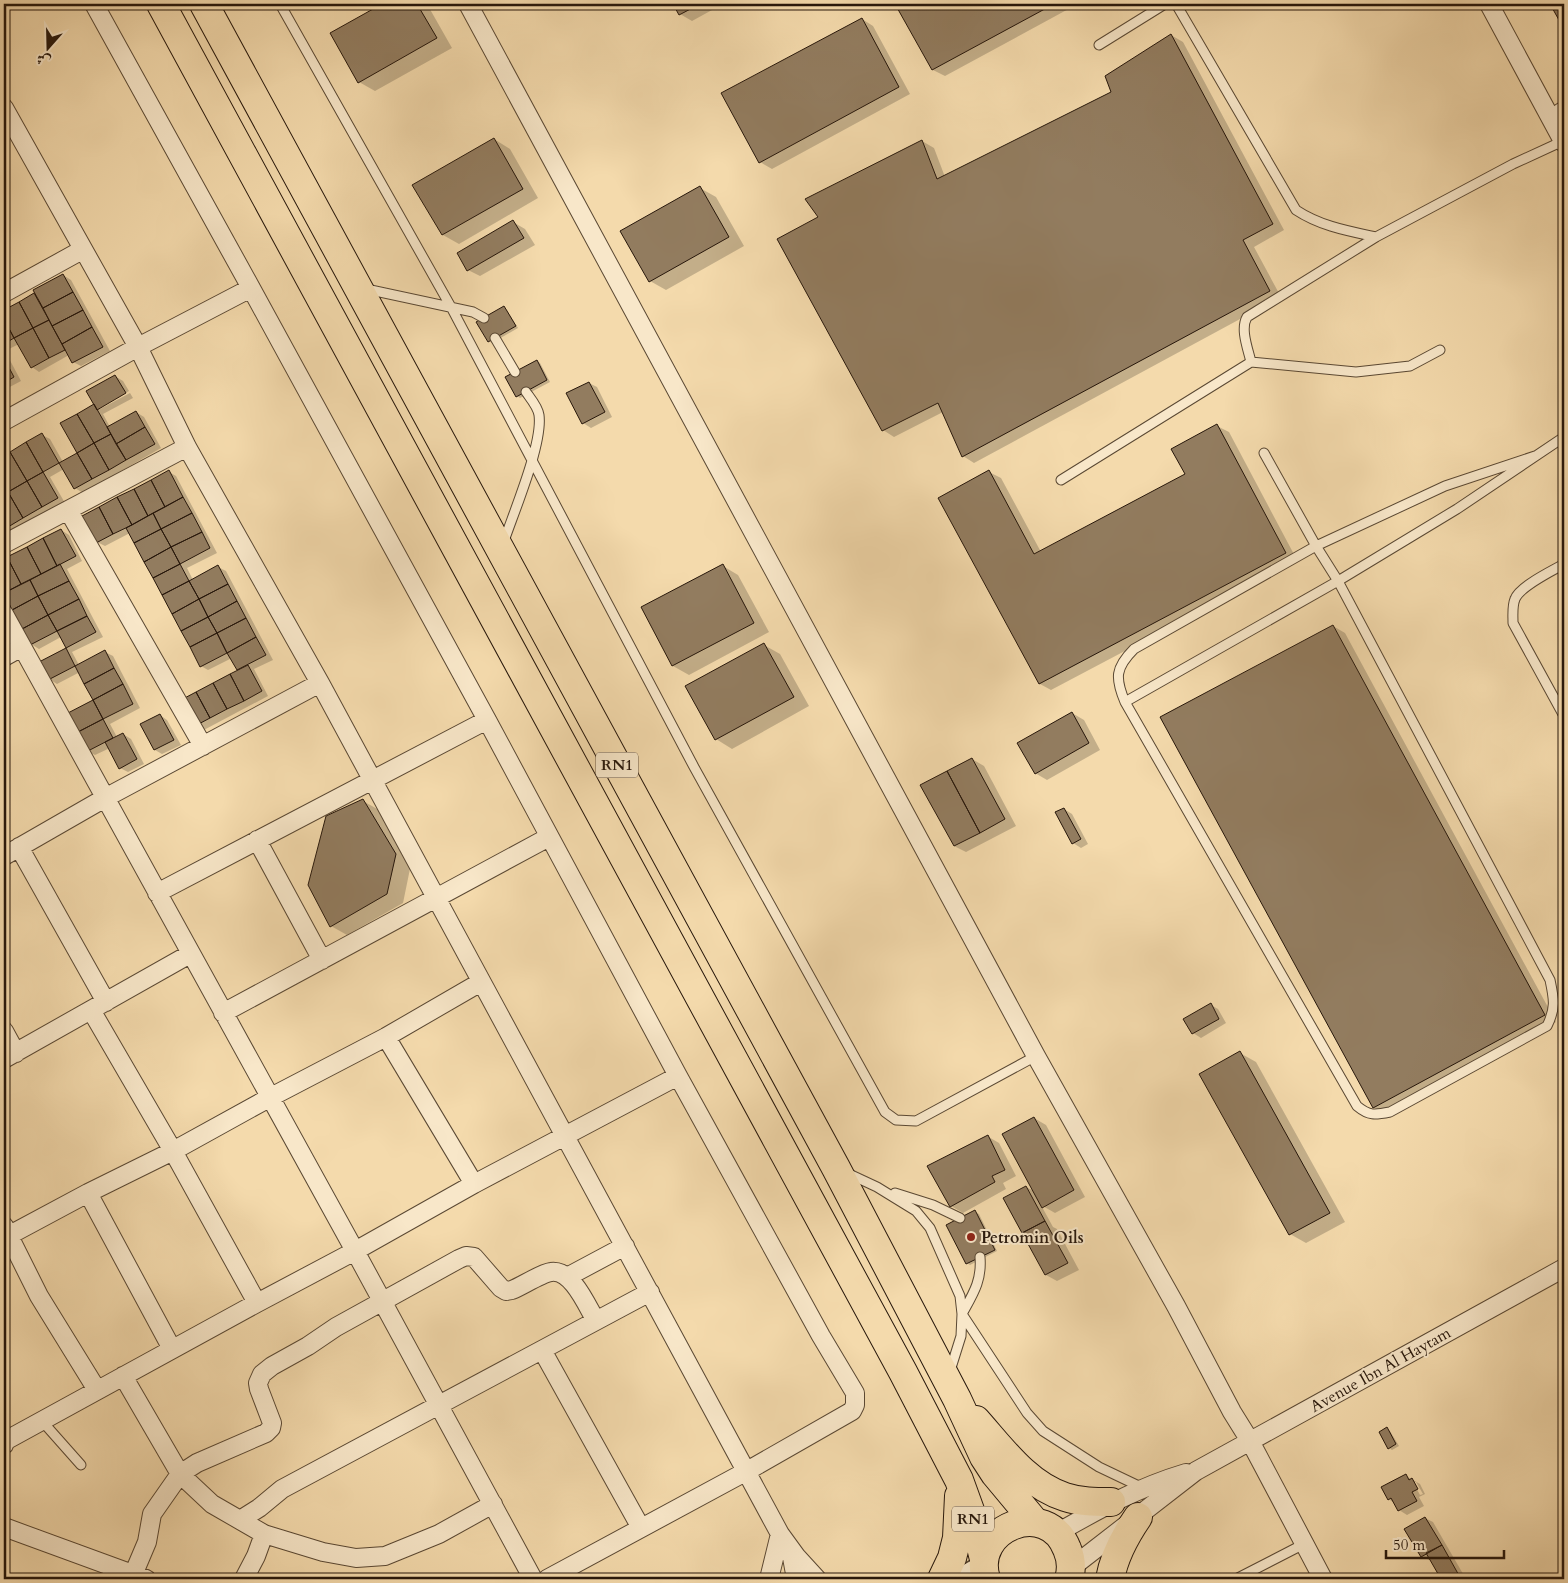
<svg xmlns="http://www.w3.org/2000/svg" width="1568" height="1583" font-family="Cardo,Amiri,serif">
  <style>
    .shadow { fill: #0003; fill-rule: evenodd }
    .building { fill: #927c5f; stroke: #27170b }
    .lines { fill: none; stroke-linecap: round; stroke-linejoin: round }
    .service-casing { stroke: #5a4833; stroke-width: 11 }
    .minor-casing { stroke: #5a4833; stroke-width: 20 }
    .tertiary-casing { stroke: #5a4833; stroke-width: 25 }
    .trunk-casing { stroke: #27170b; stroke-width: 30 }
    .service { stroke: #f8e7c9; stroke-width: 9 }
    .minor { stroke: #f8e7c9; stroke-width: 18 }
    .tertiary { stroke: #f8e7c9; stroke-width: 22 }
    .trunk { stroke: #f4daac; stroke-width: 28 }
    .poi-dot { fill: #8f2418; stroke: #f8e7c9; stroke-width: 2 }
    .labels { text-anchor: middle; stroke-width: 4; stroke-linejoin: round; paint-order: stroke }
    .shield { fill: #f8e7c9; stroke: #654; stroke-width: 1 }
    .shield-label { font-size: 15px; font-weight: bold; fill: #27170b }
    .poi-label { font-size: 16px; font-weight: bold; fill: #27170b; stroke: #f8e7c9; text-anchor: start }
    .street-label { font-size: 16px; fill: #27170b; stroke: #f8e7c9 }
  </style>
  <rect width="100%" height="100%" fill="#f4daac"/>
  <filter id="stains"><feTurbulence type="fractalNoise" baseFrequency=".004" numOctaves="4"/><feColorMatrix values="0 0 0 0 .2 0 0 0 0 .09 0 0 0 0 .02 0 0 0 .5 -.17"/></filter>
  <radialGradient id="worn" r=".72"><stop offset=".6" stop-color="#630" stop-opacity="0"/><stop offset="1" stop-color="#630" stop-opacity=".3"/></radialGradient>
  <path class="shadow" d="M384 4H427L452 48 375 91 359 82 332 33Z
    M674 4H723L692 21 680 14Z
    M897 4H1073L1074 6 945 76 933 70Z
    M862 19 873 26 910 94 772 169 760 162Z
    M1171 35 1183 42 1284 230 1254 247 1281 297 974 463 963 456 943 412 894 437 883 430 820 217 807 199 922 141 934 148 945 177 1113 92Z
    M494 139 510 149 538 198 459 244 443 235Z
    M700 188 716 197 744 246 666 290 650 281Z
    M513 222 525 229 535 245 480 276 468 270Z
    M63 275 71 280 110 351 81 366 73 362 69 355 39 372 32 367 19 344 5 351 21 381 6 389 4 388V311L36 294Z
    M504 308 507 310 518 328 492 343 489 341Z
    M537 361 540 363 550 382 520 398 517 396Z
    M115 376 123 381 129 391 100 407V409L130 393 133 398 103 414 110 427 136 412 144 417 161 448 83 493 75 488 64 469 50 477 65 503 4 541V456L42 435 50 439 63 462 79 453 95 405Z
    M589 383 597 387 612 417 591 428 583 423Z
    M1217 426 1229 432 1297 560 1051 690 1040 684 989 472 1001 478 1041 552 1186 475Z
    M169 472 176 476 217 553 187 568 193 580 218 567 226 571 273 660 254 669 268 696 202 731 194 726 238 671 232 658 208 670 201 666 130 533 105 546 97 542Z
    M61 530 69 535 82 561 67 569 103 637 72 652 79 665 105 652 113 656 140 708 110 724 117 737 123 734 131 739 144 764 128 772 120 768 110 748 95 755 87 751 95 701 80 672 57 684 49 679 41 662 67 648 61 637 39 649 31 644 4 592V560Z
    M723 566 738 575 769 632 689 675 673 666 642 608Z
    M1333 626 1345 633 1556 1022 1385 1114 1373 1107Z
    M764 645 780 654 809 706 732 749 716 739Z
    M1072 713 1084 720 1100 750 1047 780 1035 773Z
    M160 715 167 720 181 745 162 754 155 750Z
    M972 759 984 766 1016 826 966 852 954 846Z
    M363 801 379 810 411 864 403 903 347 935 331 926Z
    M1064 809 1072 814 1088 844 1081 848 1073 843Z
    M1211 1005 1218 1009 1226 1023 1201 1038 1193 1033Z
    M1240 1053 1256 1062 1345 1222 1306 1243 1290 1234Z
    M1034 1118 1046 1125 1085 1197 1055 1213 1041 1205 1053 1227 1057 1229 1079 1270 1057 1281 1046 1275 1026 1187 1036 1192Z
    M987 1136 999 1143 1016 1176 1003 1183 1006 1189 963 1213 951 1206Z
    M975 1212 979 1214 997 1251 970 1265 967 1263Z
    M1387 1429 1390 1431 1399 1446 1392 1450 1389 1448Z
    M1406 1476 1420 1484 1425 1494 1419 1497 1424 1506 1407 1515 1399 1510 1395 1503 1388 1499ZM1413 1482H1416L1423 1494 1420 1495Z
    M1425 1518 1433 1522 1466 1579H1443L1431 1559 1429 1560 1421 1556Z"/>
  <path class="building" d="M382 4H417L437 38 358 83 330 33Z
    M673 4H700L679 15Z
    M895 4H1054L932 70Z
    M1550 4H1564V29Z
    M862 18 899 87 759 163 721 93Z
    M1171 34 1273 224 1243 240 1270 291 962 457 938 403 882 431 777 239 818 217 805 199 922 140 937 179 1111 92 1105 76Z
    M494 138 523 189 442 235 412 185Z
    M700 186 729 237 649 282 620 231Z
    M513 220 524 238 467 271 457 253Z
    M63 274 73 292 43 308 33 290Z
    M73 292 83 310 52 326 43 308Z
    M34 293 49 320 33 328 19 302Z
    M19 302 33 328 14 338 4 319V310Z
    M504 306 516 326 488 342 476 322Z
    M83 310 92 327 62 344 52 326Z
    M4 319 14 338 4 344Z
    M49 320 65 350 49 358 33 328Z
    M92 327 103 347 72 363 62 344Z
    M33 328 49 358 31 368 14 338Z
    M4 358 14 377 4 383Z
    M537 360 547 380 516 397 505 377Z
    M115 375 126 393 97 410 86 391Z
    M589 382 605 412 582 424 566 393Z
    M94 404 111 434 94 443 77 414Z
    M136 411 145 427 116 444 107 427Z
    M77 414 94 443 77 453 60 423Z
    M1217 424 1286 553 1039 684 938 498 989 470 1034 554 1185 474 1171 449Z
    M145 427 155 444 126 460 116 444Z
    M42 433 59 463 43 472 26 442Z
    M111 434 126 460 109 470 94 443Z
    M26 442 43 472 27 481 10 452Z
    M94 443 109 470 92 479 77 453Z
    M10 452 27 481 8 492 4 484V455Z
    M77 453 92 479 74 489 59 463Z
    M169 470 183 497 165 507 151 480Z
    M43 472 58 498 42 507 27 481Z
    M151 480 165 507 148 516 134 489Z
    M27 481 42 507 23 518 8 492Z
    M134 489 148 516 132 525 117 497Z
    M8 492 23 518 8 527 4 520V494Z
    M117 497 132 525 113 534 99 507Z
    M183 497 192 513 161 529 153 513Z
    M99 507 113 534 96 543 82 516Z
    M153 513 161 529 134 543 126 528Z
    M192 513 202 532 171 547 161 529Z
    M61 529 76 556 57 566 43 538Z
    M161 529 171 547 144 562 134 543Z
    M202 532 210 548 180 564 171 547Z
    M43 538 57 566 41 574 27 547Z
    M27 547 41 574 21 584 7 557Z
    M171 547 180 564 153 578 144 562Z
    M7 557 21 584 4 593V559Z
    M60 564 69 581 38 596 30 580Z
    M180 564 189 581 162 595 153 578Z
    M723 564 754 623 672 666 641 607Z
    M218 565 228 584 199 599 189 581Z
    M30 580 38 596 12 610 4 593Z
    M69 581 79 599 48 615 38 596Z
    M189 581 199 599 172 614 162 595Z
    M228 584 237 601 208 617 199 599Z
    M38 596 48 615 22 629 12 610Z
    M79 599 87 616 57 631 48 615Z
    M199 599 208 617 181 631 172 614Z
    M237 601 246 618 217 633 208 617Z
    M48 615 57 631 30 645 22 629Z
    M87 616 96 632 66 648 57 631Z
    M208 617 217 633 190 647 181 631Z
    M246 618 256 637 227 653 217 633Z
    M1333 625 1545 1015 1373 1108 1160 717Z
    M217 633 227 653 200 667 190 647Z
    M256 637 266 655 237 670 227 653Z
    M764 643 794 697 715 740 685 686Z
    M66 648 75 666 48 680 39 662Z
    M105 650 114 668 84 684 75 666Z
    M248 665 262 691 244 701 230 674Z
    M114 668 123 684 93 700 84 684Z
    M230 674 244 701 227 709 213 683Z
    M213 683 227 709 210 718 196 692Z
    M123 684 133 704 103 719 93 700Z
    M196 692 210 718 193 727 179 701Z
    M93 700 103 719 76 733 66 714Z
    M1072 712 1089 743 1035 774 1017 743Z
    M160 714 174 740 154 750 140 724Z
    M103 719 113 738 86 752 76 733Z
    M123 733 137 759 119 769 105 742Z
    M972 758 1005 819 980 833 947 771Z
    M947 771 980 833 954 846 920 785Z
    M363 799 396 854 387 894 330 927 308 885 326 816Z
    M1064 808 1081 839 1072 844 1055 812Z
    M1211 1003 1219 1019 1192 1034 1183 1019Z
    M1240 1051 1330 1213 1289 1235 1199 1074Z
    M1034 1117 1074 1190 1042 1208 1002 1134Z
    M988 1135 1005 1170 992 1176 995 1182 950 1207 927 1166Z
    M1026 1186 1045 1221 1022 1233 1003 1198Z
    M975 1210 995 1250 966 1264 946 1225Z
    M1045 1221 1068 1263 1045 1275 1022 1233Z
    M1387 1427 1396 1444 1388 1449 1379 1432Z
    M1406 1474 1409 1480 1412 1478 1418 1489 1412 1492 1417 1501 1398 1511 1391 1498 1388 1500 1381 1487Z
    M1425 1517 1442 1545 1421 1557 1404 1529Z
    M1442 1545 1461 1579H1441L1426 1553Z"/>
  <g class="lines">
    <g class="service-casing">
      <path id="service" d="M280 4 451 307 694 767 885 1112 896 1120 916 1121 1036 1056
        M1176 4 1296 210C1320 226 1348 231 1376 237L1513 164 1563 141
        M1099 45 1165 4
        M1549 115 1564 105
        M366 289 473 312 484 318
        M495 338 515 372
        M1251 362C1248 349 1240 329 1247 317L1376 237
        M1264 453 1316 546 1338 581 1550 980C1554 999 1556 1008 1547 1026L1390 1112C1375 1115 1369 1116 1357 1106L1125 702C1115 678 1115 668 1134 649L1316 546 1445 486 1535 456
        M1061 480 1251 362 1356 372 1410 366 1440 350
        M503 544C513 514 543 444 539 415 538 407 531 399 526 392
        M1564 564C1552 571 1520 586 1515 599 1512 606 1513 615 1513 623L1564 716
        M1125 702 1338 581 1457 509 1564 437
        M847 1173 877 1187 916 1211 930 1228 960 1296 962 1314 961 1336 950 1371
        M895 1193 933 1205 960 1218
        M980 1257C982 1281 973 1294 962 1314L1027 1413 1043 1431 1099 1467 1143 1488
        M42 1421 81 1465
        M1236 1579 1304 1544"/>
    </g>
    <g class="minor-casing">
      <path id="minor" d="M94 4 251 288 487 720 678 1076 821 1336 855 1393V1405L852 1411 747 1471 547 1579
        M468 4 1036 1056 1176 1306 1232 1412 1250 1441 1323 1579
        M1489 4 1564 143
        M4 108 138 347 187 447 320 683 780 1534 796 1556 817 1579
        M4 293 82 250
        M4 421 138 347 251 288
        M68 510 203 746
        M4 544 187 447
        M4 614 355 1251 533 1579
        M4 657 22 647
        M257 840 322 960
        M19 847 106 1002
        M4 856 105 798 320 683
        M157 893 487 720
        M91 1010 173 1151 257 1303
        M223 1013 549 837
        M4 1031 16 1053
        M386 1037 474 1184
        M4 1059 190 954
        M88 1193 172 1349
        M4 1226 39 1296 97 1390
        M4 1238 88 1193 173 1151 269 1098 386 1037 481 982
        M567 1277 625 1246
        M542 1350 641 1528
        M123 1376 180 1474 212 1504 264 1534 323 1552 356 1558 385 1556 439 1534 493 1504
        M4 1445 5 1441 257 1303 355 1251 474 1184 678 1076
        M240 1520 259 1508 282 1489 650 1292
        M4 1527 146 1579
        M1057 1533C1099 1509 1139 1487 1186 1473
        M791 1552 796 1579
        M1071 1568 1196 1471 1564 1268
        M133 1575 147 1542 152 1514 180 1474 197 1463 266 1433 271 1428 272 1423 259 1389 258 1383 262 1374 272 1366 308 1346 336 1327 459 1259 466 1256 474 1257 501 1288 506 1291 512 1290C522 1286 542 1273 551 1272 572 1269 587 1306 596 1321
        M244 1579 256 1556 264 1534
        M769 1579 780 1534"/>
    </g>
    <g class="tertiary-casing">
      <path id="tertiary" d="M961 1579 984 1566"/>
    </g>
    <g class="trunk-casing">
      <path id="trunk" d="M161 4 903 1372 959 1480 976 1527 984 1559
        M204 4 836 1168 957 1399 984 1457 995 1474 1035 1522
        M976 1420C1001 1448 1027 1485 1065 1497 1080 1502 1096 1502 1111 1502
        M942 1579 952 1558 957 1538 959 1496
        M986 1579C970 1528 1047 1497 1067 1549 1071 1558 1072 1569 1069 1579
        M1110 1579C1114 1556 1125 1536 1138 1517"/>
    </g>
    <use href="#service" class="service"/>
    <use href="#minor" class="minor"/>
    <use href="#tertiary" class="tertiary"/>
    <use href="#trunk" class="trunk"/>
  </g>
  <circle class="poi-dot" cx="971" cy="1237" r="5"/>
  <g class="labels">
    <g class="shield">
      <rect x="596" y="752.5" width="42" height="25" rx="4"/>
      <rect x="952" y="1506.5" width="42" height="25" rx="4"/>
    </g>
    <g class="shield-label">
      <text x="617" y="770">RN1</text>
      <text x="973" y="1524">RN1</text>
    </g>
    <g class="poi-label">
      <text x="981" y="1243">Petromin Oils</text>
    </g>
    <g class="street-label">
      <text transform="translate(1380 1369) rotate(-29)" y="6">Avenue Ibn Al Haytam</text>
    </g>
  </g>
  <rect width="1568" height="1583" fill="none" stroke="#f4daac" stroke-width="20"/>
  <rect x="5" y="5" width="1558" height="1573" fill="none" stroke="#27170b" stroke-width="2.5"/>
  <rect x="10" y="10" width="1548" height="1563" fill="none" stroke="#27170b"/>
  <g transform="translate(48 48) rotate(200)" stroke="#f8e7c9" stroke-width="4" paint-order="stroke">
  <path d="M0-4L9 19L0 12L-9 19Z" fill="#27170b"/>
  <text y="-8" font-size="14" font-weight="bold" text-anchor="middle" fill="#27170b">ش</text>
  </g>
  <path d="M1386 1550v8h118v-8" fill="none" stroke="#27170b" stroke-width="2.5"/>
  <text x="1393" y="1550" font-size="15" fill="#27170b" stroke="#f8e7c9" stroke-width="4" paint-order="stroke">50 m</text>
  <rect width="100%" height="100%" filter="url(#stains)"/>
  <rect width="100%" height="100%" fill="url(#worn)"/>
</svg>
